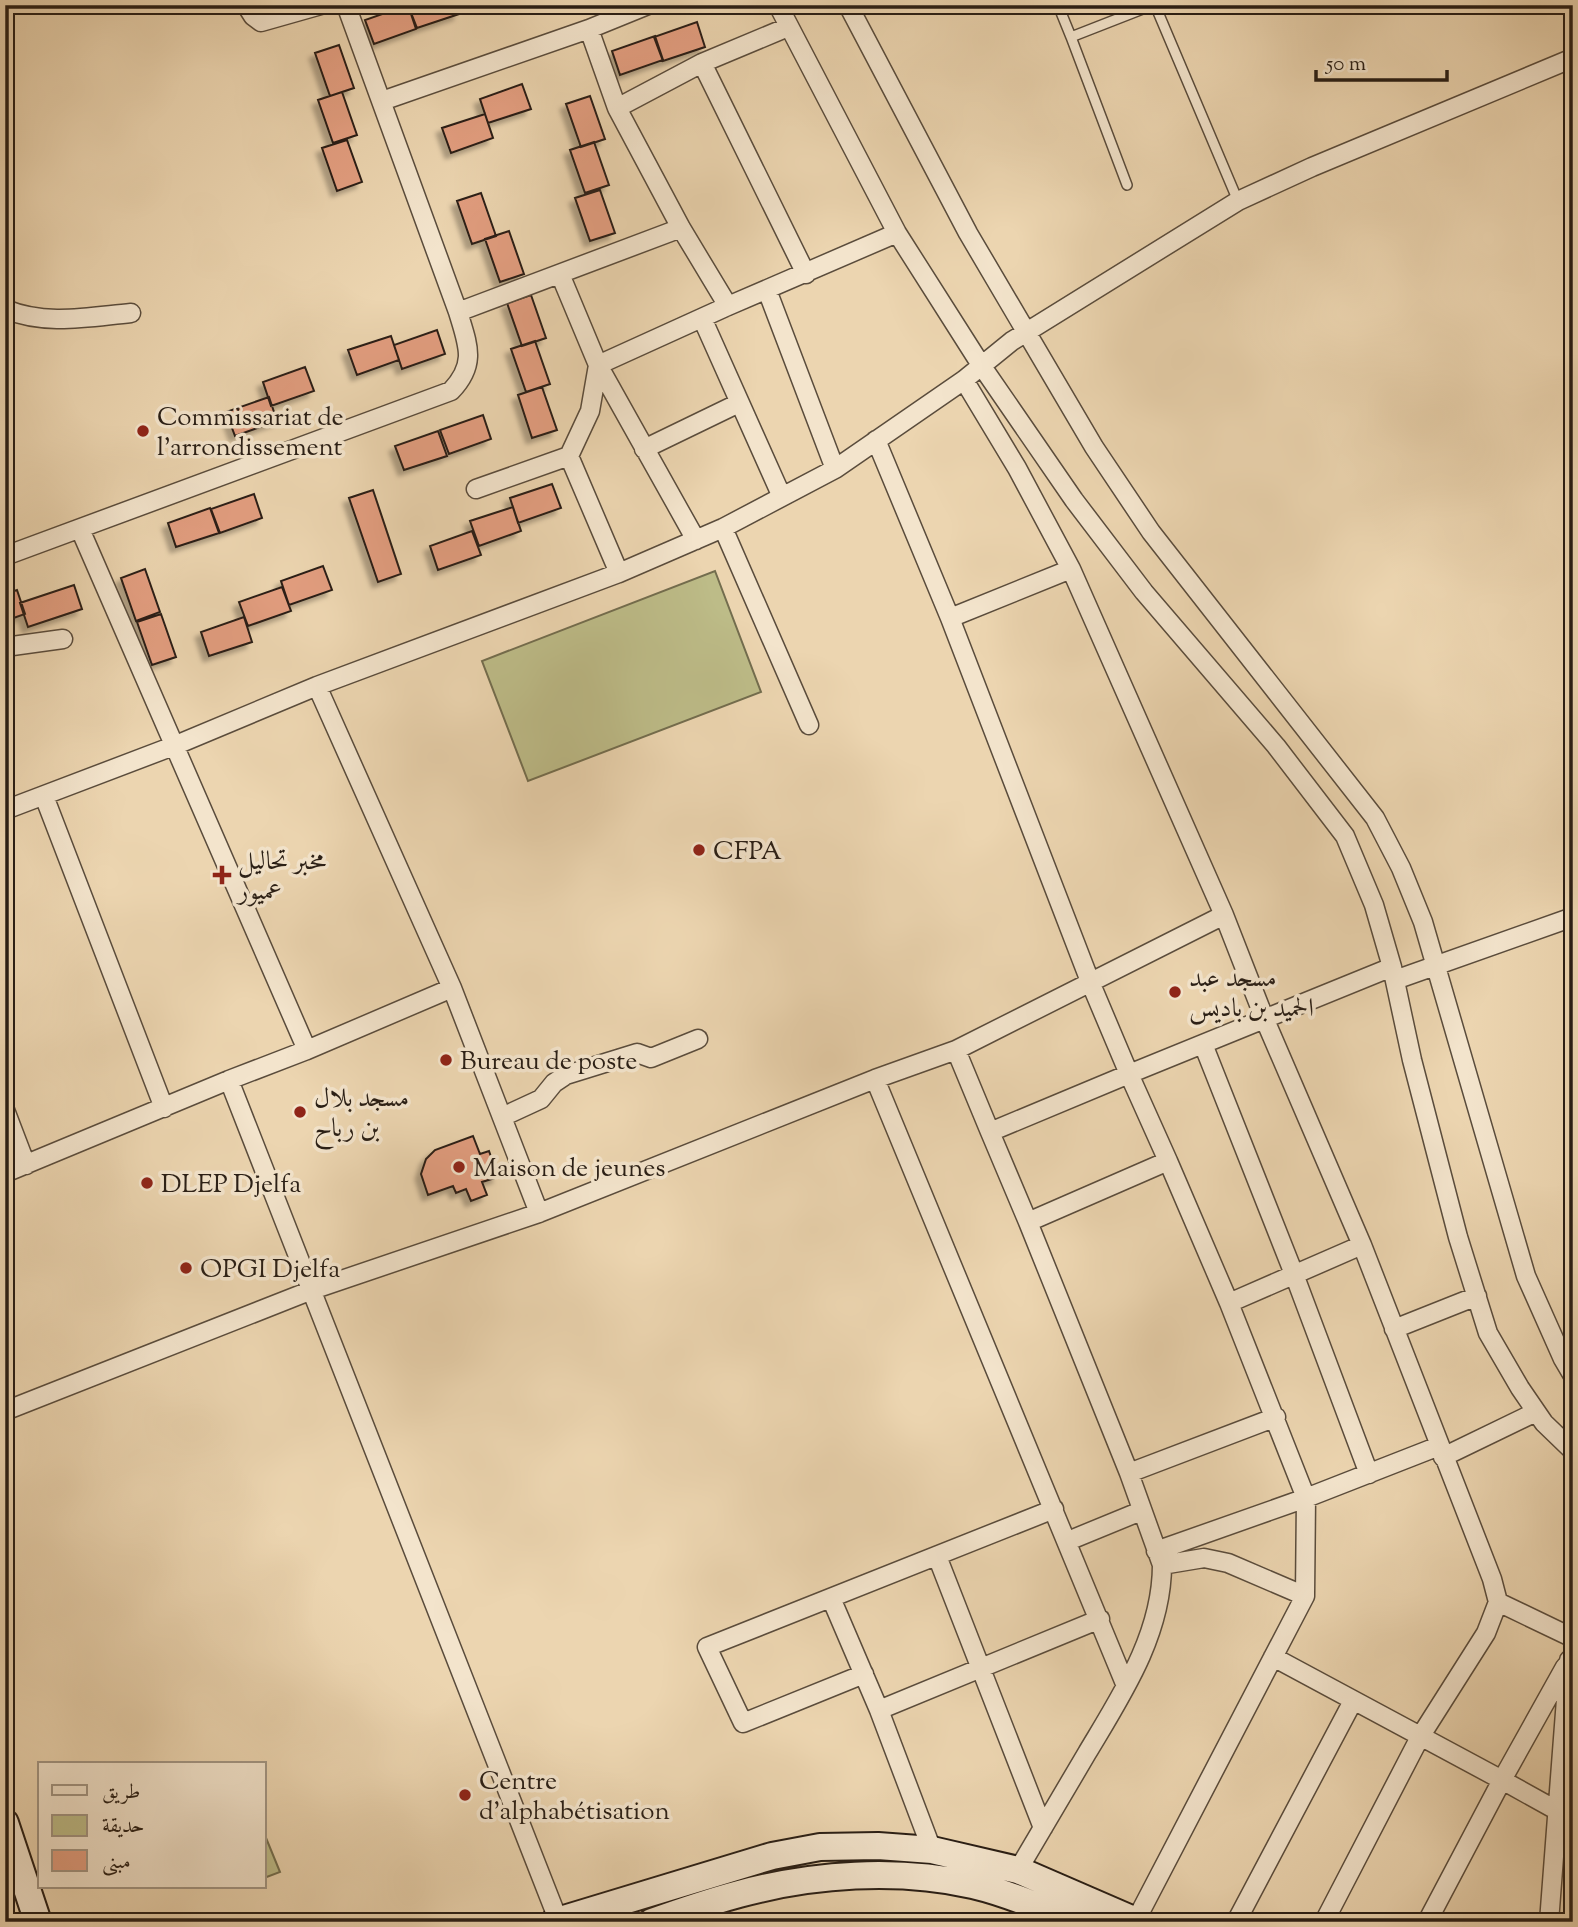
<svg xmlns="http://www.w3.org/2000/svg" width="1578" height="1927" font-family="'Sorts Mill Goudy',Amiri,serif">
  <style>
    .green { fill: #bdbc88; stroke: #736d4e; stroke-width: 2 }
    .building { fill: #e39e80; stroke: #291e15; stroke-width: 2; filter: url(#shadow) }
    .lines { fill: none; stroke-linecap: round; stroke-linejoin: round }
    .service-casing { stroke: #5a4c3c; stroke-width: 12 }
    .minor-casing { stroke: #5a4c3c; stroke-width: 21 }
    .secondary-casing { stroke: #291e15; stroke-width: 30 }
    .service { stroke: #f3e4cc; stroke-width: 9 }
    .minor { stroke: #f3e4cc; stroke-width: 18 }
    .secondary { stroke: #f3e4cc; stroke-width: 26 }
    .poi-dot { fill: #8f2418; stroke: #f3e4cc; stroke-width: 2.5 }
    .labels { text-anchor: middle; stroke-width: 7; stroke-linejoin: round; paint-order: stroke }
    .poi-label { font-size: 26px; fill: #291e15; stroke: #f3e4cc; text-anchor: start }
  </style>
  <defs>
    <filter id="shadow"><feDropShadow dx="-5.5" dy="5.5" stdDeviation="2" flood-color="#0004"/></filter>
  </defs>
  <rect width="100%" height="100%" fill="#ecd5b0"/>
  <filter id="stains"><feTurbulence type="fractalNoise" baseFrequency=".00286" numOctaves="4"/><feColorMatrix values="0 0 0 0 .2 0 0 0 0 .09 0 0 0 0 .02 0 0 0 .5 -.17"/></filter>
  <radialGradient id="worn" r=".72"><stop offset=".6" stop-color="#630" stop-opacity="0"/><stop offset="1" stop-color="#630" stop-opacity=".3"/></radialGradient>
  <path class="green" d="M715 571 761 692 528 781 482 661Z
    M264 1833 280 1872 264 1878Z"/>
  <path class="building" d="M408 5 416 29 374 44 365 20Z
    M408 5H456L459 14 417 28Z
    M697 22 705 47 663 61 654 37Z
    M655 36 663 60 620 75 612 51Z
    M339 45 354 88 330 96 315 53Z
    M522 84 531 109 488 123 480 99Z
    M342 92 357 135 333 143 318 100Z
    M590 96 605 139 581 147 566 104Z
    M485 114 493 138 451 153 442 128Z
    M347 140 362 182 337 191 322 148Z
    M594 142 609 185 585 193 570 150Z
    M600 190 615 233 590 241 575 198Z
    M481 193 496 236 472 244 457 201Z
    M509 231 524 274 500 282 485 239Z
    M531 295 546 338 522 346 507 303Z
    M437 330 445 354 402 369 394 345Z
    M391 336 399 360 357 375 348 350Z
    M535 341 550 384 526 392 511 349Z
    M305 367 314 391 271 406 263 382Z
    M542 387 557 430 532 438 518 395Z
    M269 397 277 421 235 436 226 412Z
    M483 415 491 439 449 454 440 430Z
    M438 431 447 456 404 470 395 446Z
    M552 484 561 508 518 523 510 498Z
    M373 490 401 574 378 582 349 498Z
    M254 494 262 518 220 533 211 509Z
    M513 507 521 531 479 546 470 521Z
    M210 508 219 533 176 547 168 523Z
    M472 531 481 555 438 570 430 546Z
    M323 566 332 590 289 605 281 581Z
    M145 569 160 612 136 621 121 578Z
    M74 585 82 609 28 627 20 603Z
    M282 587 291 611 248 626 239 602Z
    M17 590 25 614 5 621V594Z
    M161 614 176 657 152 665 137 622Z
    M244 617 252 642 209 656 201 632Z
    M473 1136 480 1154 489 1151 498 1177 482 1182 487 1195 471 1201 466 1189 456 1193 453 1186 428 1195 421 1174 426 1159 435 1150Z"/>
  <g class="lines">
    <g class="service-casing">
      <path id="service" d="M1058 5 1071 37 1153 5
        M1155 5 1238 201
        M1071 37 1127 185"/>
    </g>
    <g class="minor-casing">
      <path id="minor" d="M246 5 253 16 261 22 321 5
        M778 5 897 233 981 365 1074 500 1144 592 1276 746 1345 836 1374 905 1392 967 1412 1060 1458 1237 1488 1333 1520 1388 1544 1423 1573 1451
        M848 5 968 233 1094 447 1151 532 1375 818 1401 868 1423 922 1526 1276 1563 1359 1573 1376
        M589 29 617 108
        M702 63 806 274
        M382 101 589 29 648 5
        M767 290 835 469
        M728 306 681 228 617 108 702 63 788 27
        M5 309C46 326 88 317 131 313
        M458 312 681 228
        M702 318 782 497
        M964 380 1017 468 1071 569
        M876 440 950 618 1091 984 1129 1074 1392 967
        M644 449 739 403
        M569 456 619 573
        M476 489 569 456 590 411 598 365 560 274
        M723 528 809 725
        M80 529 307 1050
        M696 540 598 365 728 306 897 233
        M5 556 451 391C477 364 468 345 458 312L346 5
        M950 618 1071 569 1224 915 1265 1020 1362 1245 1492 1579 1498 1602 1486 1633 1420 1737 1324 1922
        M5 647 63 639
        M317 686 452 988 539 1213
        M44 796 164 1108
        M5 810 176 745 317 686 619 573 723 528 835 469 964 380 1012 341 1238 201 1312 167 1573 58
        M1395 980 1573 917
        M1203 1044 1294 1274 1369 1474
        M956 1050 990 1132
        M875 1079 956 1050 1224 915
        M229 1080 307 1050 452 988
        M5 1110 26 1165
        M502 1117 541 1099 554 1083 566 1075 637 1053 651 1058 698 1039
        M5 1173 229 1080 559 1922
        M1028 1222 990 1132 1129 1074 1168 1161
        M1229 1303 1362 1245
        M1394 1329 1477 1296
        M5 1411 312 1290 539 1213 875 1079 1126 1686
        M1443 1457 1536 1412
        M1129 1473 1276 1417
        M1068 1541 1141 1511
        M937 1556 1043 1828
        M1162 1565 1129 1473 1028 1222 1168 1161 1229 1303 1306 1498 1439 1446
        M831 1598 879 1710 932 1850
        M1498 1602 1573 1638
        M1273 1657 1502 1780 1427 1922
        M864 1674 743 1723 707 1647 1054 1509
        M879 1710 1100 1619
        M1556 1810 1502 1780 1565 1667
        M1018 1870C1041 1831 1064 1792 1087 1753 1121 1696 1162 1635 1162 1565L1204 1558 1228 1563 1305 1596
        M1135 1922 1305 1596 1306 1498 1156 1551
        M1236 1922 1353 1701
        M1549 1922 1569 1660"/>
    </g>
    <g class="secondary-casing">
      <path id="secondary" d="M5 1823 38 1922
        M554 1922 772 1856 820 1847 878 1846 932 1850 1018 1870 1138 1922
        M652 1922C680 1912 709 1902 739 1894 813 1874 897 1868 973 1885 1007 1893 1042 1908 1074 1922"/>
    </g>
    <use href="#service" class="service"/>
    <use href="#minor" class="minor"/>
    <use href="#secondary" class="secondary"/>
  </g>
  <g class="poi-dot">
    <circle cx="143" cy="431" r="7"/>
    <circle cx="699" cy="850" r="7"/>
    <path d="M218.5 864.5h7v7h7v7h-7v7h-7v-7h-7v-7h7z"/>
    <circle cx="1175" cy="992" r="7"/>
    <circle cx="446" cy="1060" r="7"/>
    <circle cx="300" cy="1112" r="7"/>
    <circle cx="459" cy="1167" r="7"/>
    <circle cx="147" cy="1183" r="7"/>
    <circle cx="186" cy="1268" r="7"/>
    <circle cx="465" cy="1795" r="7"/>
  </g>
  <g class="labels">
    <g class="poi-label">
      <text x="157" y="425">Commissariat de<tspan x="157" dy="30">l'arrondissement</tspan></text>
      <text x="713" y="859">CFPA</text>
      <text x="238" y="869">مخبر تحاليل<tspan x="238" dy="30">عميور</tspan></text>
      <text x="1189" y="986">مسجد عبد<tspan x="1189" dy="30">الحميد بن باديس</tspan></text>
      <text x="460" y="1069">Bureau de poste</text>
      <text x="314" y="1106">مسجد بلال<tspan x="314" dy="30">بن رباح</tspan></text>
      <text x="473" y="1176">Maison de jeunes</text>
      <text x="161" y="1192">DLEP Djelfa</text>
      <text x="200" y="1277">OPGI Djelfa</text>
      <text x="479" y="1789">Centre<tspan x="479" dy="30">d'alphabétisation</tspan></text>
    </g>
  </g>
  <rect width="1578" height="1927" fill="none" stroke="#ecd5b0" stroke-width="28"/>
  <rect x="7" y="7" width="1564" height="1913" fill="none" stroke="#291e15" stroke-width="3.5"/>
  <rect x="14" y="14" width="1550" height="1899" fill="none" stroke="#291e15" stroke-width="2"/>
  <rect x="38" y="1762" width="228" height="126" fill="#f3e4cc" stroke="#a29583" stroke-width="2"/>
  <rect x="52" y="1785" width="35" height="10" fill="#f3e4cc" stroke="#a29583" stroke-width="2"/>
  <text x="102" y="1798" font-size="21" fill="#291e15">طريق</text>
  <rect x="52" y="1815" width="35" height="21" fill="#bdbc88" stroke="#a29583" stroke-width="2"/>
  <text x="102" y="1832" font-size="21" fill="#291e15">حديقة</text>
  <rect x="52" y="1850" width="35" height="21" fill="#e39e80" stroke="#a29583" stroke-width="2"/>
  <text x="102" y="1868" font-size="21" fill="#291e15">مبنى</text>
  <path d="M1316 70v10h131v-10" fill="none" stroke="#291e15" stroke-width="3.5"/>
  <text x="1326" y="70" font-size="21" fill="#291e15" stroke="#f3e4cc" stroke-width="5" paint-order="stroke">50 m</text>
  <rect width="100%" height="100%" filter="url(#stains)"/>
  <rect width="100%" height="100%" fill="url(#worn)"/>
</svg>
